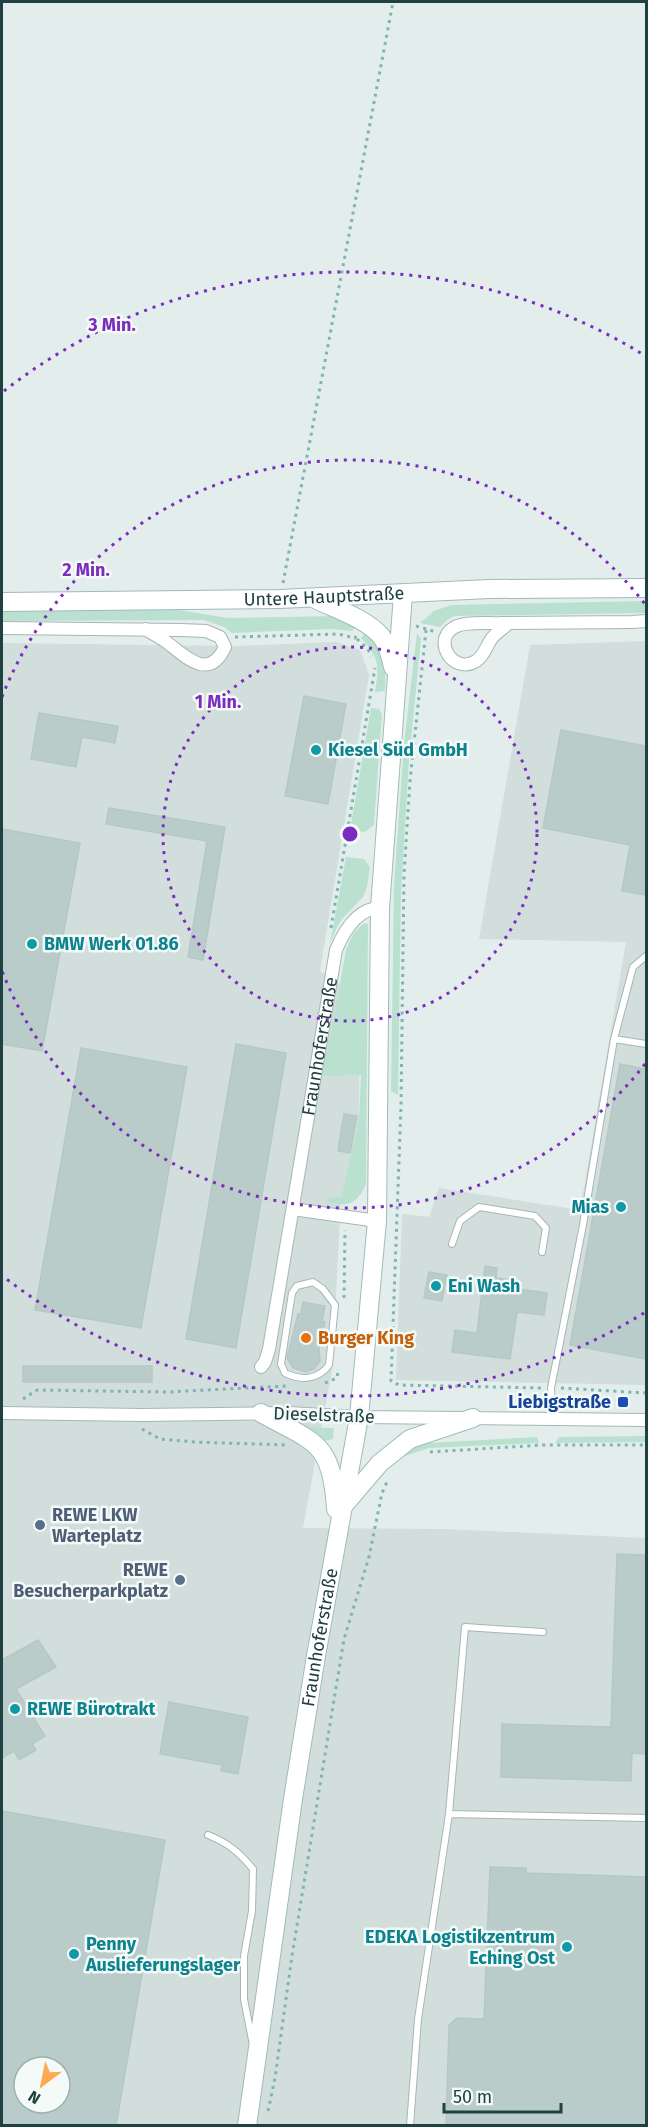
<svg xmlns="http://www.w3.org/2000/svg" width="648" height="2127" font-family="'Fira Sans',sans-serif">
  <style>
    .built { fill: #d1dedc; fill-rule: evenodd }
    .green { fill: #bae1cf }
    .building { fill: #baccc9; stroke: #b4c8c5; stroke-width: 1.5; fill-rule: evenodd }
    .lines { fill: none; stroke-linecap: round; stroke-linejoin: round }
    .lane-casing { stroke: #a5b7b5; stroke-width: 8 }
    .street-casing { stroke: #a5b7b5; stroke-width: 14 }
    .secondary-casing { stroke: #a0bbb9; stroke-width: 20 }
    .path { stroke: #80b4b2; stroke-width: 3; stroke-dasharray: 3 4.5; stroke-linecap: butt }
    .lane { stroke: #fff; stroke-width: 6 }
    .street { stroke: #fff; stroke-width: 12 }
    .secondary { stroke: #fff; stroke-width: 18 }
    .ring { fill: none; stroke: #7b2cbf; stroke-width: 3; stroke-dasharray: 3 6 }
    .culture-dot { fill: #0f9aa8; stroke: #f4faf8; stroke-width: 2 }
    .food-dot { fill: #e8710a; stroke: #f4faf8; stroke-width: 2 }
    .transit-dot { fill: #1a4fb4; stroke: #f4faf8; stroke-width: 2 }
    .service-dot { fill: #5c6f8a; stroke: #f4faf8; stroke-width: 2 }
    .labels { text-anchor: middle; stroke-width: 5; stroke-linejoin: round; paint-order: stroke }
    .street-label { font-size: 18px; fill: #204141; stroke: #f4faf8 }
    .culture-label { font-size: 18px; font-weight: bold; fill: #0d838f; stroke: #f4faf8; text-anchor: start }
    .food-label { font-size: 18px; font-weight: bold; fill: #c56008; stroke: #f4faf8; text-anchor: start }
    .transit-label { font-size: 18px; font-weight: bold; fill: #164399; stroke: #f4faf8; text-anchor: end }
    .service-label { font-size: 18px; font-weight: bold; fill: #4e5e75; stroke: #f4faf8; text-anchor: start }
    .centre { fill: #7b2cbf; stroke: #f4faf8; stroke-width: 3 }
    .ring-label { font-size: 18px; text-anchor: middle; font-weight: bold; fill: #7b2cbf; stroke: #f4faf8; stroke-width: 5; stroke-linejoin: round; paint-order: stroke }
  </style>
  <rect width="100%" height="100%" fill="#e3eeec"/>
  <path class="built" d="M646 641V1385L396 1380 402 1214 429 1217 439 1188 580 1210 626 942 479 939 530 645Z
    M336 642 360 650 369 675 320 971 360 998 359 1118 341 1199 332 1371 303 1528 444 1529 646 1538V2125L2 2126V643L235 646ZM24 2067H60V2103H24Z"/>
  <path class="green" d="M646 601V613L454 616 447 620 440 627 420 623 434 611 451 605Z
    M161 607 228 618 337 616 358 624 352 631 332 629 232 633 224 627 204 620 2 621V609Z
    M367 631C386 652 386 665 385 691L375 692C379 665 380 659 361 638Z
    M417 633 421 639 409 761 401 892 398 1095 391 1091 394 885 404 743Z
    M371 708 379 709 382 714 374 825 365 832 350 830Z
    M346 857 364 859 370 867 367 887 363 897 342 919 336 929 330 944Z
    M365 923 368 924 366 1184C358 1203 348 1208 328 1202L329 1197 341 1198 359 1118 361 1075 321 1076 332 1028 346 950 353 934 359 927Z
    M304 1427 334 1428 333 1439 324 1441 313 1430Z
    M646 1436V1442L555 1443 559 1437Z
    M537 1437 539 1443 429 1448 405 1456 402 1453 415 1447 428 1443Z"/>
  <path class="building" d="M304 696 346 704 328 804 285 796Z
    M39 713 118 726 115 743 82 737 76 767 31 759Z
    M561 730 646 746V895L622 891 630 845 543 828Z
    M109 808 225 827 203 960 188 957 207 841 106 824Z
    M2 829 80 843 42 1051 2 1044Z
    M236 1044 286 1053 236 1348 186 1339Z
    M81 1048 187 1067 141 1328 35 1310Z
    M620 1064 646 1069V1359L570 1345Z
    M344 1114 357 1116 350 1153 338 1151Z
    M485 1266 497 1268 496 1278 520 1281 519 1289 547 1293 544 1315 517 1312 510 1359 452 1352 455 1330 477 1333Z
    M429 1272 447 1275 442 1301 424 1298Z
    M303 1302 325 1306 322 1321 325 1322 319 1347 320 1361 314 1369 305 1372 293 1368 287 1358 298 1314H301Z
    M23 1366H152V1382H23Z
    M617 1554 646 1555V1754L632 1753 631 1781 501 1777 502 1724 611 1727Z
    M38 1640 56 1667 16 1689 45 1736 32 1744 36 1750 19 1760 14 1751 2 1758V1660Z
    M169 1702 248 1717 238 1774 221 1771 222 1765 160 1754Z
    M2 1811 165 1840 116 2126H2ZM24 2067H60V2103H24Z
    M490 1867 526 1868V1873L646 1877V2126H446L449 2025 457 2018 484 2019Z"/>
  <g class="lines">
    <g class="lane-casing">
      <path id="lane" d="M614 1039 646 1044
        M452 1244 460 1221 479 1207 535 1216 546 1228 542 1252
        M313 1282 323 1289 335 1305 329 1365C318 1380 301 1381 285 1373L281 1364 292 1293 297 1286Z
        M553 1419 551 1388 583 1225 614 1039 633 967 646 956
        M449 1814 465 1627 543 1632
        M208 1835C228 1843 239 1852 253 1869L252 1911 244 1956V1999L252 2040
        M410 2126 418 2019 449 1814 646 1818"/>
    </g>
    <g class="street-casing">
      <g id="street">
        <path d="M509 623C504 628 496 633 492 638 486 646 485 655 476 661 452 676 430 637 457 626 470 621 489 624 503 623 546 623 589 622 632 622L646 621"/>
        <path d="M2 628 180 630 206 631 220 637 225 647C210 680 188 659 169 644 162 638 153 634 145 629"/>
        <path d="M293 1209 377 1221"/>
        <path id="s1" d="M261 1367 265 1362 269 1349 336 950C344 931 357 908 380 908"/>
        <path d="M2 1413 142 1415 288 1413 359 1417 646 1420"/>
      </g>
    </g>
    <g class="secondary-casing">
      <g id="secondary">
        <path d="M315 599C336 609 365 618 381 636 388 645 391 657 393 667"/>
        <path id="s2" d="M2 602 280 599 489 589 646 588"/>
        <path d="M261 1413C315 1443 332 1441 336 1509"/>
        <path d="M344 1505 380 1463 410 1439 473 1418"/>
        <path id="s3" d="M247 2126 293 1799 316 1656 359 1417 377 1221 380 908 403 594"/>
      </g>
    </g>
    <path class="path" d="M283 583 393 2
      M416 626 436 632
      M426 630 410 781 404 874 401 1105 391 1381 399 1385 543 1388
      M235 637 338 634 355 638 356 636
      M357 639 367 648 372 656
      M331 928 375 668
      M344 1298 345 1230
      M325 1383 337 1378 338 1371
      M561 1388 646 1393
      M23 1399 37 1390 168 1392 286 1386
      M142 1429 160 1439 195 1442 286 1445
      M430 1452 542 1445H646
      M268 2111 275 2078 292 1956 344 1639 369 1557 382 1493 387 1482"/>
    <use href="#lane" class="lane"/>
    <use href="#street" class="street"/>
    <use href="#secondary" class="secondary"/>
  </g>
  <g class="ring">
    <circle cx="350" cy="834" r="187"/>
    <path d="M645 1064A374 374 0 0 1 2 971M2 697A374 374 0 0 1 645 604"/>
    <path d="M644 1313A562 562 0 0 1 4 1277M4 391A562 562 0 0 1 644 355"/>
  </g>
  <g class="culture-dot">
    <circle cx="316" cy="750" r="6"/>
    <circle cx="32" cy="944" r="6"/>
    <circle cx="621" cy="1207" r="6"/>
    <circle cx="436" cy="1286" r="6"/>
    <circle cx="15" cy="1709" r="6"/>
    <circle cx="567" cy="1947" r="6"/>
    <circle cx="74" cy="1954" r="6"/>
  </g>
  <circle class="food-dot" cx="306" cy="1338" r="6"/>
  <rect class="transit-dot" x="617" y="1396" width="12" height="12" rx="3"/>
  <g class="service-dot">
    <circle cx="40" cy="1525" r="6"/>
    <circle cx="180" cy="1580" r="6"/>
  </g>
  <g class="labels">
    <g class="street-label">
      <text dy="6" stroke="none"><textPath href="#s2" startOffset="322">Untere Hauptstraße</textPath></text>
      <text dy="6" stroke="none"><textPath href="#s1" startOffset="327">Fraunhoferstraße</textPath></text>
      <text transform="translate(324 1415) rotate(2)" y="6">Dieselstraße</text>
      <text dy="6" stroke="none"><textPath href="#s3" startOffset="494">Fraunhoferstraße</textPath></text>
    </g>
    <g class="culture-label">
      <text x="328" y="756">Kiesel Süd GmbH</text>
      <text x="44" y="950">BMW Werk 01.86</text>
      <text x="609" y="1213" text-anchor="end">Mias</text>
      <text x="448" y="1292">Eni Wash</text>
      <text x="27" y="1715">REWE Bürotrakt</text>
      <text x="555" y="1943" text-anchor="end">EDEKA Logistikzentrum<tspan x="555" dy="21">Eching Ost</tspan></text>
      <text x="86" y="1950">Penny<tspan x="86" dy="21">Auslieferungslager</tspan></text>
    </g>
    <g class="food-label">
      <text x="318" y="1344">Burger King</text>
    </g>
    <g class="transit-label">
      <text x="611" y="1408">Liebigstraße</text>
    </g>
    <g class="service-label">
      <text x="52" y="1521">REWE LKW<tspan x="52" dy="21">Warteplatz</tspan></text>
      <text x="168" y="1576" text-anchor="end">REWE<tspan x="168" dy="21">Besucherparkplatz</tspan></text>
    </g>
  </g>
  <circle cx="350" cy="834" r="9" class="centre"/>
  <g class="ring-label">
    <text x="112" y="331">3 Min.</text>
    <text x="86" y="576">2 Min.</text>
    <text x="218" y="708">1 Min.</text>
  </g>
  <rect width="648" height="2127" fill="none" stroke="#204141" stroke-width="6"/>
  <g transform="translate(42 2085) rotate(212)"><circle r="28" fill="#f4faf8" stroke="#9fb0af" stroke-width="1.5"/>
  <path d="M0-4.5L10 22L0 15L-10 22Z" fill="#feaa50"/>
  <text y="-9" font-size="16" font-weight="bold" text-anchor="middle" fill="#204141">N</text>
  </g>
  <path d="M444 2103v9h117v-9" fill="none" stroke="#204141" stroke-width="3"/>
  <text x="453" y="2103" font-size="18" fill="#204141" stroke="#f4faf8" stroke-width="4.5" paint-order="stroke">50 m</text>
</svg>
